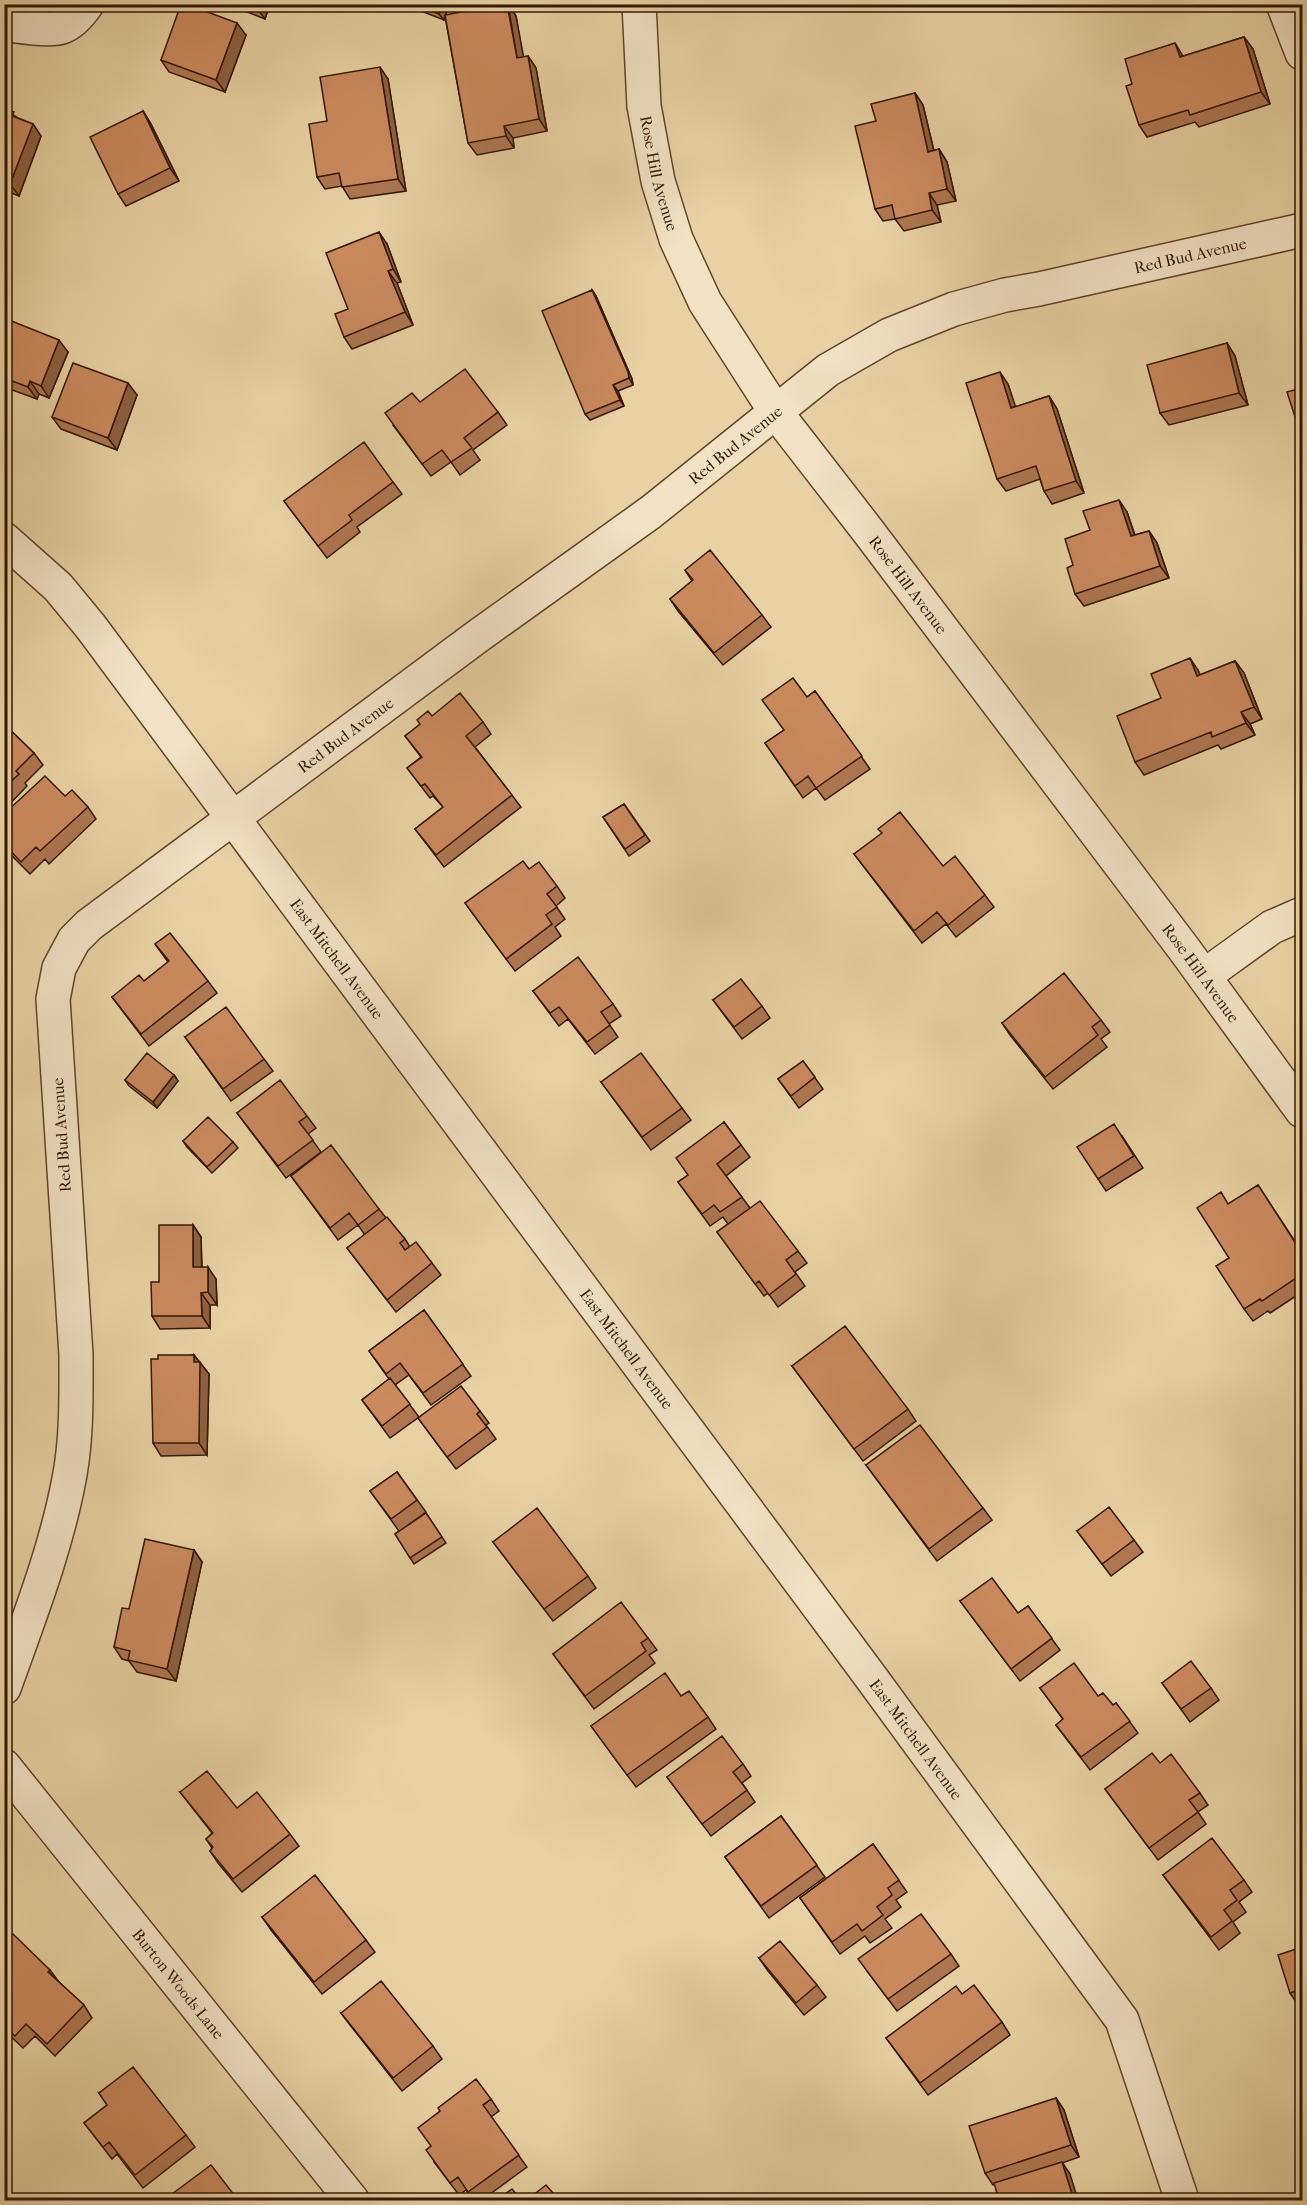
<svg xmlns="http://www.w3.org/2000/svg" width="1307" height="2205" font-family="'IM FELL French Canon',serif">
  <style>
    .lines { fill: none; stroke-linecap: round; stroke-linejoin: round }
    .minor-casing { stroke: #61452b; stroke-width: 36 }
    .minor { stroke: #f0e2c3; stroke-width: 33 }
    .wall { fill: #ae7751; stroke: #341603; stroke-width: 1.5 }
    .shaded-wall { fill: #8d6142; stroke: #341603; stroke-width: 1.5 }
    .building { fill: #ca8a5e; stroke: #341603; stroke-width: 1.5 }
    .labels { text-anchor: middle; stroke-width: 4.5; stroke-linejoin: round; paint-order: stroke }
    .street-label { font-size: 16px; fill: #341603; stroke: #f0e2c3 }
  </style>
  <rect width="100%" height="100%" fill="#e8d2a3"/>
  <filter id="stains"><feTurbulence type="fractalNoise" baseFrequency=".00333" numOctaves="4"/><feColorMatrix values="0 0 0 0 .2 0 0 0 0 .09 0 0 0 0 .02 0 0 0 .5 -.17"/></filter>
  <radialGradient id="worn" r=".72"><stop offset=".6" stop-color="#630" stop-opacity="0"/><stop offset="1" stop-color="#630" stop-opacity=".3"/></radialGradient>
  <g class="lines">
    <g class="minor-casing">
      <g id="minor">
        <path id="s1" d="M639 4 644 106 658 181 676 239 705 302 775 411 868 531 1184 949 1302 1111"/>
        <path d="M1283 4 1302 53"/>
        <path d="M4 23C15 27 53 31 62 27 72 23 81 13 87 4"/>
        <path id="s2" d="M4 539 58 587 91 627 870 1676 1122 2020 1182 2200"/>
        <path d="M1204 976 1272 927 1302 914"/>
        <path id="s3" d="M4 1688C29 1618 57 1547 70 1474 77 1434 76 1394 76 1355L53 999 59 968 74 940 89 925 478 636 651 512 828 370 889 335 954 309 1005 295 1039 289 1302 230"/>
        <path id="s4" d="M4 1766 352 2200"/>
      </g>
    </g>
    <use href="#minor" class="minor"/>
  </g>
  <path class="wall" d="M227 4H270L265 19Z
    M403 4H449L446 15 508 4 516 16 523 57 528 56 536 68 547 131 513 138 514 148 477 155 468 143 445 16 444 20Z
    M246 35 225 92 169 72 161 60Z
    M1244 37 1253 49 1270 104 1199 127 1195 122 1147 137 1139 125 1132 84 1184 56Z
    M388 79 406 191 350 199 342 186 325 189 317 177 327 121Z
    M915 93 923 105 934 151 939 149 947 162 956 201 937 205 941 222 904 231 895 219 883 221 875 209 876 121Z
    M4 109 18 118 33 124 41 136 19 196 4 190Z
    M143 111 151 124 179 181 126 206 118 194Z
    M387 244 401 282 397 283 413 325 352 349 344 337 348 309Z
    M592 290 596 296 632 379 633 385 618 391 624 406 590 420 585 414Z
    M4 318 68 352 49 398 39 394 37 399 4 387Z
    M1227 343 1235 356 1248 405 1169 425 1160 413Z
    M1302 364V432L1297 423 1298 389 1302 380Z
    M1008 384 1015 407 1049 396 1057 409 1084 493 1052 504 1044 491 1040 479 1006 491 997 479Z
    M137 395 117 450 61 429 52 417Z
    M420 402 498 412 507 425 473 450 480 460 460 475 451 462 431 476 393 425Z
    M393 482 402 494 357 527 360 532 327 558 284 501Z
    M1127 512 1135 535 1149 531 1157 543 1169 578 1084 606 1075 594 1090 530Z
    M685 570 762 615 771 627 723 665 678 611 670 599 692 581Z
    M1235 661 1244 673 1262 719 1250 724 1255 735 1221 749 1218 745 1144 775 1135 762 1161 698 1198 670 1200 675Z
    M815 691 870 769 825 800 816 788 803 798 765 743 784 730 807 697Z
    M432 716 483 722 491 734 475 747 521 807 444 867 415 829 443 807 433 796 430 798 407 768 421 757 405 736Z
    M4 724 34 753 43 765 25 783 27 786 6 808 4 806Z
    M65 796 88 807 96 819 49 864 45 859 30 874 4 848V814Z
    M624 804 650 841 629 856 603 817Z
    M854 854 943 866 985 895 994 907 956 937 946 924 922 943Z
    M529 869 557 886 565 898 556 906 565 919 555 927 561 936 515 971 465 903Z
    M155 944 208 981 217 993 149 1046 112 997 144 981 168 962Z
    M533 991 613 1004 621 1016 609 1024 618 1037 595 1054 568 1019 559 1026Z
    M713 1000 762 1006 770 1018 742 1039Z
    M1101 1020 1110 1032 1101 1039 1107 1047 1053 1089 1010 1035 1002 1023Z
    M185 1037 264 1059 273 1071 231 1101Z
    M803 1061 823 1089 799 1108 778 1079Z
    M174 1075 178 1081 157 1108 129 1086 125 1080Z
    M601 1082 682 1108 691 1120 651 1150Z
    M237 1113 307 1116 316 1128 308 1134 321 1152 286 1178Z
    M724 1122 750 1157 726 1176 750 1208 798 1251 807 1263 795 1272 805 1286 778 1307 768 1293 764 1296 717 1232 728 1224 723 1217 710 1226 678 1182 688 1175Z
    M1122 1136 1143 1168 1106 1191 1098 1179Z
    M183 1141 233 1142 238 1148 212 1173 187 1147Z
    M291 1176 379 1209 386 1218 405 1239 410 1247 432 1263 441 1275 396 1312 347 1248 365 1235 358 1225 338 1240Z
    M1258 1185 1302 1252V1292L1270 1313 1268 1311 1253 1321 1244 1309 1229 1258V1204Z
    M193 1225 201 1237 202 1267 216 1279 217 1305H210V1328L160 1329 152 1316 159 1282Z
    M424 1310 471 1376 431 1405 409 1375 395 1385 419 1417 390 1438 362 1400 389 1379 369 1351Z
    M194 1355 209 1374 207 1455 161 1456 153 1443 158 1359Z
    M792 1366 908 1409 916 1421 863 1461Z
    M480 1411 489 1423 486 1425 496 1439 456 1469 418 1418Z
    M866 1465 983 1508 992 1520 937 1561Z
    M397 1472 426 1512 407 1526 426 1513 446 1543 414 1564 395 1534 399 1531 370 1491Z
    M1077 1531 1134 1540 1143 1552 1111 1576Z
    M493 1542 588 1576 596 1588 553 1621Z
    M194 1550 202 1562 176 1681 137 1672 129 1661 122 1659 114 1647 129 1609Z
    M960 1601 1018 1613 1028 1606 1060 1650 1020 1681Z
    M648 1638 657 1650 649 1655 655 1663 594 1709 553 1654Z
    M1162 1683 1211 1688 1219 1700 1190 1722Z
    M1040 1688 1098 1696 1113 1705 1116 1703 1138 1733 1090 1770 1056 1725 1063 1719Z
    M681 1696 708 1717 716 1729 636 1787 591 1726Z
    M1160 1763 1200 1793 1208 1805 1198 1812 1206 1824 1158 1860 1105 1789Z
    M743 1764 751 1776 742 1783 755 1802 711 1836 667 1777Z
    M180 1792 237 1808 290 1834 299 1846 242 1892 218 1863 210 1851 212 1848 206 1839 212 1833Z
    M781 1816 825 1877 769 1918 725 1857Z
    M873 1844 907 1892 896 1900 901 1907 885 1919 892 1928 870 1943 865 1936 840 1954 800 1898Z
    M1163 1875 1244 1880 1252 1892 1239 1902 1246 1912 1233 1922 1240 1933 1219 1950Z
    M262 1917 366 1940 375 1952 322 1994 271 1930Z
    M4 1942 59 1982 84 2005 92 2018 55 2056 35 2036 23 2048 4 2030V2006L7 2004 4 2001Z
    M1302 1947V2004L1298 2005 1290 1993Z
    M951 1954 959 1966 897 2011 867 1971Z
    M759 1958 817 1985 826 1997 804 2015 768 1971Z
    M962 1994 1002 2022 1010 2035 928 2095 886 2038Z
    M341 2013 433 2046 442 2059 402 2091 350 2025Z
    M99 2093 186 2135 195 2147 143 2188 117 2154 112 2159 84 2123 107 2105Z
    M1056 2098 1064 2110 1079 2157 1062 2163 1070 2174 993 2185 985 2173Z
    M491 2099 499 2111 491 2117 527 2167 482 2200H474L466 2190 459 2195 434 2162 431 2146Z"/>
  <path class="shaded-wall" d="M257 4H270L265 19 256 7Z
    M443 4H449L444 20 439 14Z
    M508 4 516 16 526 70 517 58Z
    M237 23 246 35 225 92 216 80Z
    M1244 37 1253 49 1270 104 1261 92Z
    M1175 43 1183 56 1188 70 1180 57Z
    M528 56 536 68 547 131 539 119Z
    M380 67 388 79 406 191 398 179Z
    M915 93 923 105 937 164 928 152Z
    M143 111 151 124 179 181 170 168Z
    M33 124 41 136 19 196 10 184Z
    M504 126 513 138 514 148 506 136Z
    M939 149 947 162 956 201 947 189Z
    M929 193 937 205 941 222 932 210Z
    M379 232 387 244 401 282 393 269Z
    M388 271 397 283 413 325 405 312Z
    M592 290 596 296 632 379 633 385 629 378Z
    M59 340 68 352 49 398 41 386Z
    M1227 343 1235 356 1248 405 1239 393Z
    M1000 372 1008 384 1020 420 1011 408Z
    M30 381 39 394 37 399 28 387Z
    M128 383 137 395 117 450 108 438Z
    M613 385 618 391 624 406 620 400Z
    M1049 396 1057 409 1084 493 1076 481Z
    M1119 500 1127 512 1139 549 1131 536Z
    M1149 531 1157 543 1169 578 1160 566Z
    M1190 658 1198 670 1206 688 1197 676Z
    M1235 661 1244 673 1262 719 1254 707Z
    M1241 712 1250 724 1255 735 1246 723Z
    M174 1075 178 1081 157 1108 153 1102Z
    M193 1225 201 1237 202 1280 193 1267Z
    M208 1267 216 1279 217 1305 208 1292Z
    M201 1293 210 1305V1328L202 1316Z
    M194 1355 209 1374 207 1455 199 1443Z
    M194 1550 202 1562 176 1681 167 1669Z
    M50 1970 59 1982 48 1972Z
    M1056 2098 1064 2110 1079 2157 1071 2145Z
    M1062 2162 1070 2174 1078 2200H1074Z"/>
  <path class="building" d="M181 4H186L237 23 216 80 161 60Z
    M415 4H443L439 14Z
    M503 4H507L517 58 528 56 539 119 504 126 506 136 468 143 445 15Z
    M1244 37 1261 92 1190 115 1188 110 1139 125 1126 86 1132 84 1125 59 1175 43 1180 57Z
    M380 67 398 179 342 187 339 173 317 177 309 124 327 121 320 77Z
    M915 93 928 152 939 149 947 189 929 193 932 210 895 219 892 205 875 209 855 126 876 121 871 104Z
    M4 109 14 112 12 116 33 124 10 184 4 181Z
    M143 111 170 168 118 194 90 137Z
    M379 232 393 269 388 271 405 312 344 337 335 314 348 309 326 253Z
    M592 290 628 372 629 378 613 385 620 400 585 414 542 311Z
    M4 318 59 340 41 386 30 381 28 387 4 378Z
    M1227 343 1239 393 1160 413 1147 365Z
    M73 363 128 383 108 438 52 417Z
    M1302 364V421L1297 423 1287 392 1298 389 1296 382 1302 380 1298 366Z
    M465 369 498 412 464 438 472 448 451 462 442 450 422 464 385 413 412 393 420 402Z
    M1000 372 1011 408 1049 396 1076 481 1044 491 1036 466 997 479 966 383Z
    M364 442 393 482 349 515 352 520 318 546 284 501Z
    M1119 500 1131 536 1149 531 1160 566 1075 594 1067 568 1073 565 1065 539 1090 530 1083 511Z
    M710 550 762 615 714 653 670 599 693 580 685 570Z
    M1190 658 1197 676 1235 661 1254 707 1241 712 1246 723 1212 737 1211 732 1135 762 1117 716 1161 698 1151 674Z
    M793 678 807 697 815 691 862 756 816 788 808 776 795 786 765 743 784 730 762 700Z
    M460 693 483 722 466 736 512 795 436 855 415 829 443 807 425 784 421 786 407 768 422 757 405 736 420 724 417 720 428 711 432 716Z
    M4 724 34 753 16 771 19 774 4 788Z
    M45 776 65 796 72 790 88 807 40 851 36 847 21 862 4 844V814Z
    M624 804 645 835 625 849 603 817Z
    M900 812 943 866 955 856 985 895 948 925 937 912 914 931 854 854 882 833 878 829Z
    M523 861 529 869 539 862 557 886 547 894 557 907 546 915 552 924 506 959 465 903Z
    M170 933 208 981 141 1034 112 997 139 975 144 981 169 961 155 944Z
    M578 957 613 1004 601 1012 610 1025 587 1042 559 1007 550 1013 533 991Z
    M1064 973 1101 1020 1092 1027 1098 1035 1045 1077 1002 1023Z
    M741 979 762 1006 734 1027 713 1000Z
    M226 1007 264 1059 223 1089 185 1037Z
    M147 1053 174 1075 153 1102 125 1080Z
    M641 1053 682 1108 642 1137 601 1082Z
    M803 1061 815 1077 791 1096 778 1079Z
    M280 1080 307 1116 299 1122 313 1140 278 1166 237 1113Z
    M208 1117 233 1142 207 1167 183 1141Z
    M724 1122 741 1145 717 1164 742 1197 720 1212 714 1205 702 1214 678 1182 688 1175 676 1158Z
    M1114 1124 1134 1156 1098 1179 1077 1147Z
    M331 1145 379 1209 358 1225 349 1213 330 1228 291 1176Z
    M1258 1185 1302 1253V1274L1262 1301 1260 1299 1244 1309 1216 1266 1229 1258 1197 1208 1221 1192 1228 1204Z
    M760 1201 798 1251 786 1260 796 1274 769 1295 759 1281 755 1284 717 1232Z
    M387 1217 405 1239 400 1243 405 1250 416 1242 432 1263 387 1300 347 1248Z
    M159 1225H193V1267H208V1292L201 1293 202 1316H152L151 1282H159Z
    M424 1310 463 1364 423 1393 400 1363 386 1374 369 1351Z
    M845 1326 908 1409 854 1449 792 1366Z
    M158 1355H194V1362H200L199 1443H153L151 1359H158Z
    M390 1378 410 1404 382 1426 362 1400Z
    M461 1386 480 1411 477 1414 487 1427 447 1457 418 1418Z
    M920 1425 983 1508 929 1549 866 1465Z
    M397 1472 417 1500 391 1519 370 1491Z
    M1109 1507 1134 1540 1102 1564 1077 1531Z
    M537 1508 588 1576 544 1609 493 1542Z
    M426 1513 442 1537 410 1558 395 1534Z
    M145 1539 194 1550 167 1669 128 1660 130 1651 114 1647 122 1608 129 1609Z
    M992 1578 1018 1613 1028 1606 1052 1638 1011 1669 960 1601Z
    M621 1602 648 1638 641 1643 646 1651 585 1696 553 1654Z
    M1191 1661 1211 1688 1181 1709 1162 1683Z
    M1074 1663 1098 1696 1103 1693 1113 1705 1116 1703 1130 1721 1081 1757 1056 1725 1063 1719 1040 1688Z
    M665 1673 681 1696 689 1691 708 1717 627 1775 591 1726Z
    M722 1736 743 1764 733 1772 747 1790 702 1824 667 1777Z
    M1152 1753 1160 1763 1171 1754 1200 1793 1189 1800 1198 1812 1149 1848 1105 1789Z
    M207 1771 237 1808 257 1792 290 1834 233 1879 210 1851 213 1847 206 1839 213 1833 180 1792Z
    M781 1816 817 1865 761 1906 725 1857Z
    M1212 1838 1244 1880 1230 1890 1237 1900 1224 1910 1232 1921 1211 1937 1163 1875Z
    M873 1844 899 1880 888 1888 892 1895 877 1907 883 1915 862 1931 857 1924 832 1942 800 1898Z
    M315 1875 366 1940 314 1982 262 1917Z
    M921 1914 951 1954 888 1999 858 1959Z
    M13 1934 50 1970 48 1972 84 2005 47 2044 26 2024 15 2036 4 2026V2006L9 2002 4 1997V1942Z
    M780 1941 817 1985 796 2003 759 1958Z
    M1302 1947V1989L1290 1993 1278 1955Z
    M381 1981 433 2046 393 2078 341 2013Z
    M974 1985 1002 2022 920 2083 886 2038 956 1986 962 1994Z
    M133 2067 186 2135 135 2175 109 2142 103 2147 84 2123 107 2105 99 2093Z
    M476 2079 491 2099 483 2105 519 2155 468 2192 458 2177 450 2183 426 2150 431 2146 418 2128 440 2111 438 2108Z
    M1056 2098 1071 2145 985 2173 969 2126Z
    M1062 2162 1074 2200H999L994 2183Z
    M211 2165 238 2200H164Z
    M546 2185 559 2200H527Z
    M512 2189 521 2200H497Z"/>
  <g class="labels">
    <g class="street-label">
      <text dy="6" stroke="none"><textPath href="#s1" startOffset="171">Rose Hill Avenue</textPath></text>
      <text dy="6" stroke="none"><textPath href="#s3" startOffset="2092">Red Bud Avenue</textPath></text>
      <text dy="6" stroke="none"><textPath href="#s3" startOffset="1590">Red Bud Avenue</textPath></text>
      <text dy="6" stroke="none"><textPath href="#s1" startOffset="657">Rose Hill Avenue</textPath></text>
      <text dy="6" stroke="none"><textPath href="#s3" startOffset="1104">Red Bud Avenue</textPath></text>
      <text dy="6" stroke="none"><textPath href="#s2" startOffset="537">East Mitchell Avenue</textPath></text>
      <text dy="6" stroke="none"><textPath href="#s1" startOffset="1143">Rose Hill Avenue</textPath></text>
      <text transform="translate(61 1135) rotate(-94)" y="6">Red Bud Avenue</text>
      <text dy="6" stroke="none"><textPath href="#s2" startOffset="1023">East Mitchell Avenue</textPath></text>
      <text dy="6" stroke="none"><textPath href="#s2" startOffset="1509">East Mitchell Avenue</textPath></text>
      <text dy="6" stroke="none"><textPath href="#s4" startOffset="279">Burton Woods Lane</textPath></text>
    </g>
  </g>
  <rect width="1307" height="2205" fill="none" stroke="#e8d2a3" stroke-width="24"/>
  <rect x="6" y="6" width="1295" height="2193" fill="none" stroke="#341603" stroke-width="3"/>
  <rect x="12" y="12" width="1283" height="2181" fill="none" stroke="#341603" stroke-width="1.5"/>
  <rect width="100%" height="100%" filter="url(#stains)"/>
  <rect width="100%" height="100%" fill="url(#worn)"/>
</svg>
